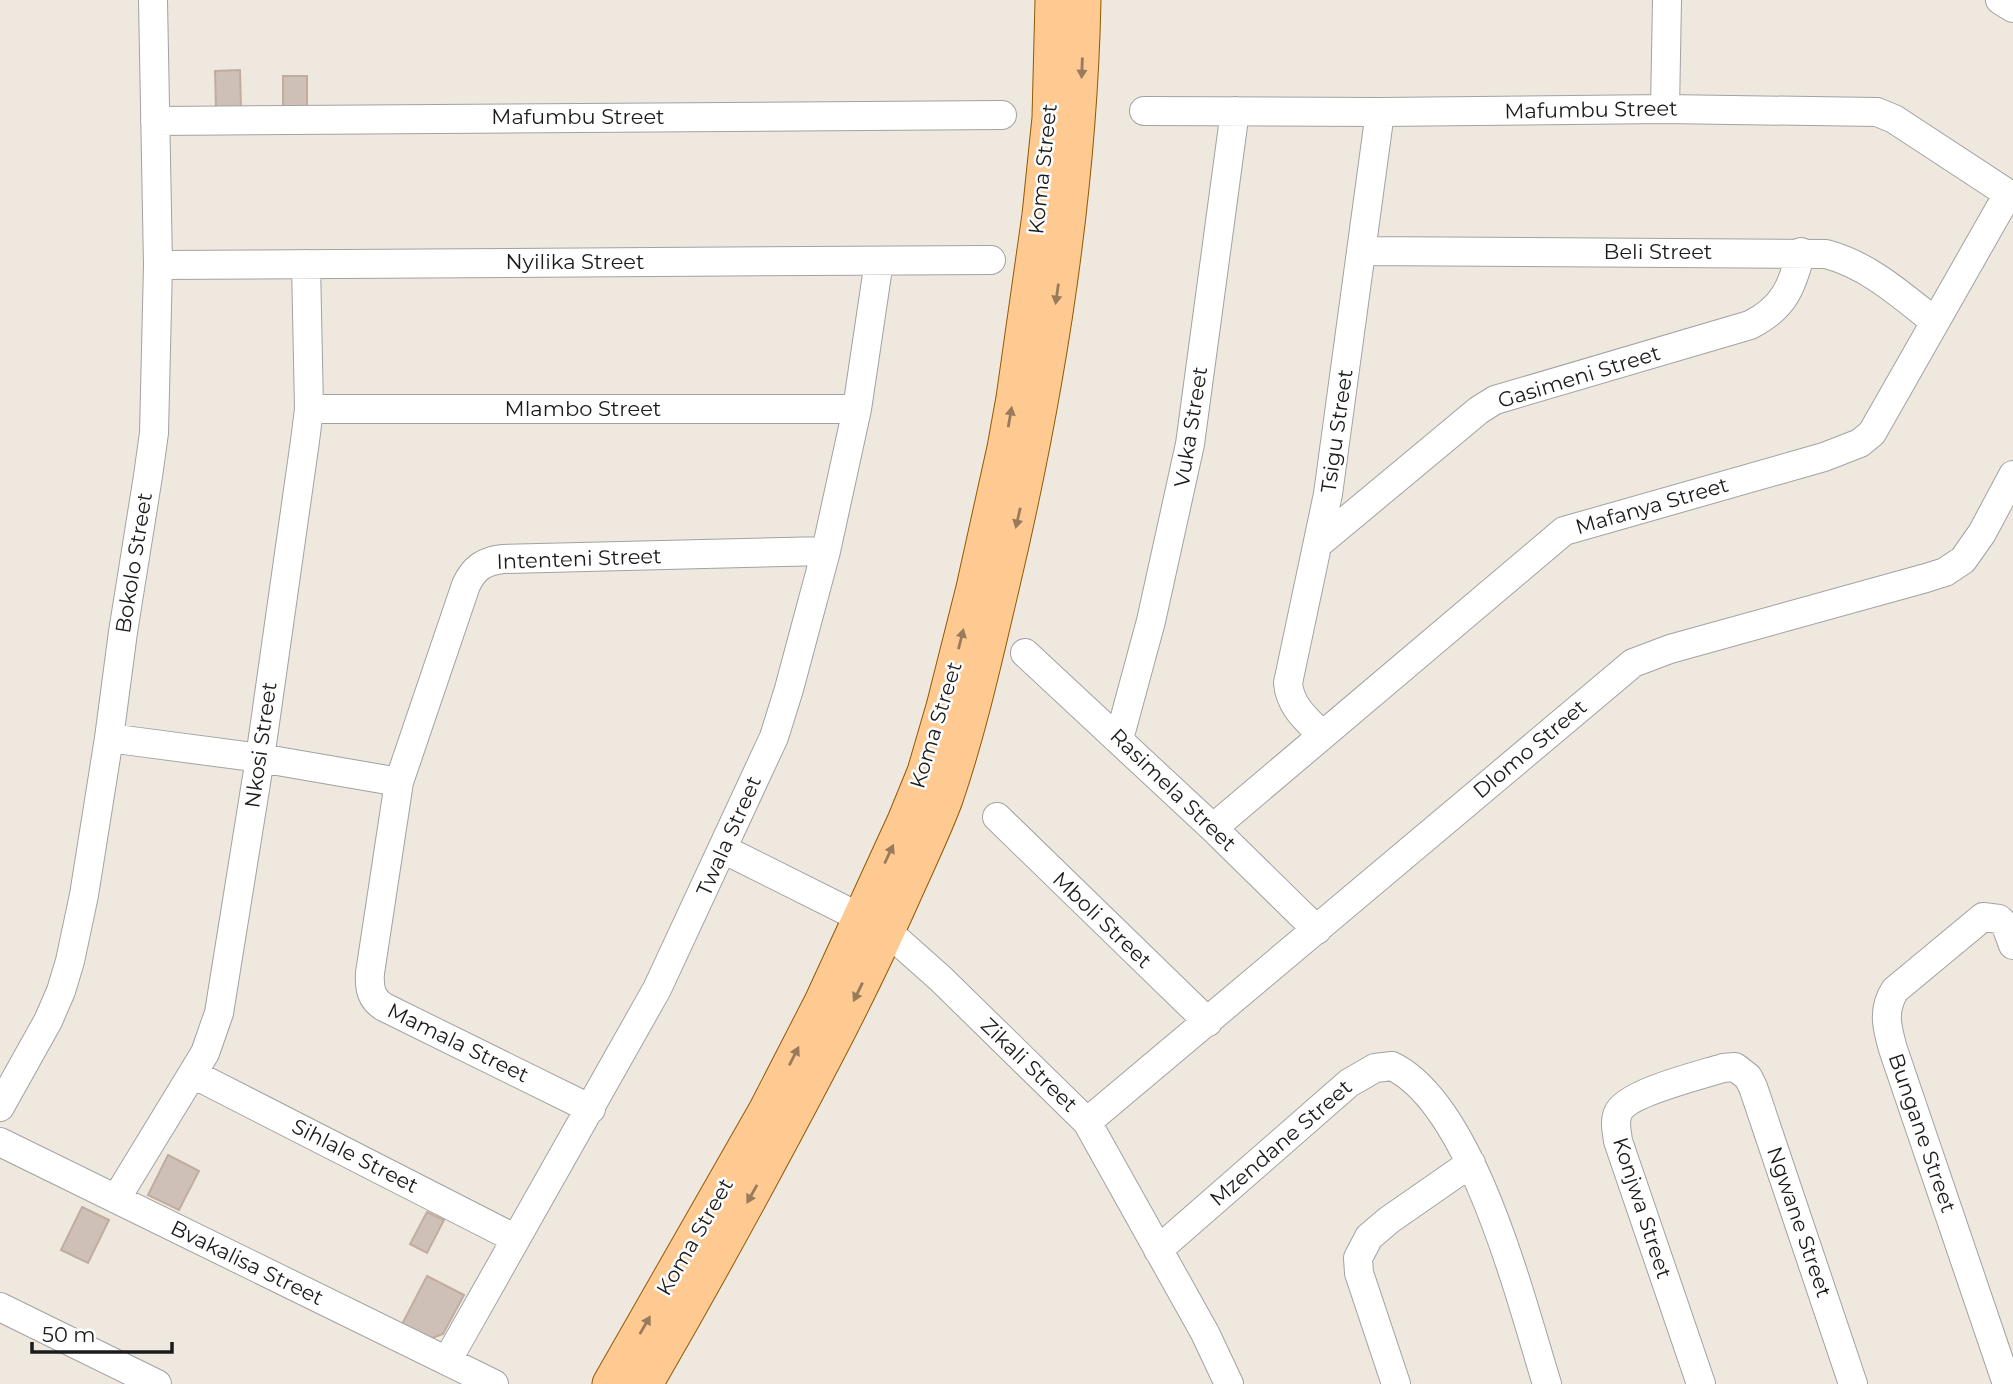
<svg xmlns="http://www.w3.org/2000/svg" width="2013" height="1384" font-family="Montserrat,sans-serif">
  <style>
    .building { fill: #cec0b7; stroke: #c1aca0; stroke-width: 2 }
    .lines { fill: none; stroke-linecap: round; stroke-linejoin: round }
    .minor-casing { stroke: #a2a2a2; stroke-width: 30 }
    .major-casing { stroke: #915900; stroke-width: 37 }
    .minor { stroke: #fff; stroke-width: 28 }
    .major { stroke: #ffca92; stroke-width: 35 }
    .oneway { fill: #987b5c }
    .labels { text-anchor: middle; stroke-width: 5; stroke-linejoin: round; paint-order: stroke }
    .street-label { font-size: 21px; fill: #1b1b1b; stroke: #fff }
  </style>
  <rect width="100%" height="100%" fill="#eee8de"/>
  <path class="building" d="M240 70 241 109H216L215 71Z
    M283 76H307V106L283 107Z
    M168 1155 199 1171 179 1210 148 1195Z
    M82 1207 109 1220 88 1263 61 1250Z
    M427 1212 444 1220 427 1253 410 1244Z
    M427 1276 464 1295 443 1334 427 1340 401 1326Z"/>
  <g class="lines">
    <g class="minor-casing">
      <path id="minor" d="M2000 0 2013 8
        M1665 109 1667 0
        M1144 111 1380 112 1665 109 1877 112 1894 119 2013 197
        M155 121 1002 115
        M1362 251 1826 254C1868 265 1901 295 1934 321
        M158 265 991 260
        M309 409H857
        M1318 544 1479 410 1495 400 1750 325C1784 308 1792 287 1801 252
        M1025 653 1213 828 1317 930
        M1322 735C1306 719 1290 706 1288 683L1328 494 1380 112
        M109 738 260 758 399 782
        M1119 739 1151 621 1190 444 1235 111
        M997 817 1208 1022
        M1213 828 1564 531 1824 457 1860 443 1872 433 2008 194
        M723 849 887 931 941 979 1087 1122 1205 1333 1229 1384
        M193 1074 516 1239
        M0 1107 48 1021 61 991 70 961 84 895 109 738 123 632 148 476 154 433 158 265 153 0
        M591 1109 384 1007C371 999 369 988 370 973L399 782 466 585C474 568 484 561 503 559L826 551
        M1087 1122 1633 663 1670 649 1926 578 1945 572 1963 560 1982 533 2013 475
        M0 1142 494 1384
        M116 1199 205 1053 219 1013 260 758 305 441 309 409 306 264
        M1158 1250 1349 1083 1375 1068 1392 1066C1473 1105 1521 1301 1547 1384
        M0 1307 157 1384
        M447 1361 657 989 774 737 789 689 826 551 857 409 879 261
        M1396 1384 1359 1273 1358 1258 1369 1237 1389 1220 1471 1163
        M1701 1384 1618 1141C1617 1132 1614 1122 1618 1113 1626 1093 1701 1075 1723 1068L1735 1067 1748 1077 1753 1087 1853 1384
        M2007 1384 1893 1049C1887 1028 1882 1010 1895 990L1983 917 1999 919 2006 926 2013 945"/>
    </g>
    <g class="major-casing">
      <path id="major" d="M610 1384 766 1111 822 1002 905 821 925 772 944 707 974 588 1005 448 1014 398 1040 215 1050 118 1053 0
        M645 1384C707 1277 766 1169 823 1060 854 1001 883 941 910 880 922 853 935 826 945 799 969 729 985 656 1002 584 1047 393 1079 197 1083 0"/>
    </g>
    <use href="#minor" class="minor"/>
    <use href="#major" class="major"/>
  </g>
  <defs><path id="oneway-solid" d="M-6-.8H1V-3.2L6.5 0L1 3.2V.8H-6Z" transform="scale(1.75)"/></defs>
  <g class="oneway">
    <use href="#oneway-solid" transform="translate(1082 68) rotate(92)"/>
    <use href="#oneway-solid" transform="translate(1057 294) rotate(98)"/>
    <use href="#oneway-solid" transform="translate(1010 417) rotate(-80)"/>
    <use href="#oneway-solid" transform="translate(1018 518) rotate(103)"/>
    <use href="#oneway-solid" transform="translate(961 639) rotate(-76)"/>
    <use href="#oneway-solid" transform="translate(889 854) rotate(-65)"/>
    <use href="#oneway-solid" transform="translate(858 992) rotate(116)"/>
    <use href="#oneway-solid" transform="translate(794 1056) rotate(-63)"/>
    <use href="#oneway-solid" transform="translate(752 1194) rotate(119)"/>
    <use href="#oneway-solid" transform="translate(645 1325) rotate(-60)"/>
  </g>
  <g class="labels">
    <g class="street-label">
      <text transform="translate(1591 110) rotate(-1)" y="7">Mafumbu Street</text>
      <text x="578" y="124">Mafumbu Street</text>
      <text transform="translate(1043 169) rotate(-84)" y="7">Koma Street</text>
      <text x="1658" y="259">Beli Street</text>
      <text x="575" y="269">Nyilika Street</text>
      <text transform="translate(1579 377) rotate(-17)" y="7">Gasimeni Street</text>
      <text x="583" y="416">Mlambo Street</text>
      <text transform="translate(1191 427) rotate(-81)" y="7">Vuka Street</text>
      <text transform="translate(1337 431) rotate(-82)" y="7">Tsigu Street</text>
      <text transform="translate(1652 506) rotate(-16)" y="7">Mafanya Street</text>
      <text transform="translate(579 559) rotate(-2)" y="7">Intenteni Street</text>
      <text transform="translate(134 563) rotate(-81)" y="7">Bokolo Street</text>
      <text transform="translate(936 725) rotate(-73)" y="7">Koma Street</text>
      <text transform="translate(261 745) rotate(-82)" y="7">Nkosi Street</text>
      <text transform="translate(1530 749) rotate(-40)" y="7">Dlomo Street</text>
      <text transform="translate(1173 790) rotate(44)" y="7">Rasimela Street</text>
      <text transform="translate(729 836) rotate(-66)" y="7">Twala Street</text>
      <text transform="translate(1102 920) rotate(44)" y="7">Mboli Street</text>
      <text transform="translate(458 1043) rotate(26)" y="7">Mamala Street</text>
      <text transform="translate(1029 1065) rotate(44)" y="7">Zikali Street</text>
      <text transform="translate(1922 1133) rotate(71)" y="7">Bungane Street</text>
      <text transform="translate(1281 1143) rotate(-41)" y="7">Mzendane Street</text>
      <text transform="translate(355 1156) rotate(27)" y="7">Sihlale Street</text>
      <text transform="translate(1642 1208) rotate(72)" y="7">Konjwa Street</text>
      <text transform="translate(1799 1222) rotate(71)" y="7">Ngwane Street</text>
      <text transform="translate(695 1237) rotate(-60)" y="7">Koma Street</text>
      <text transform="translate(247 1263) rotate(26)" y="7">Bvakalisa Street</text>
    </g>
  </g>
  <path d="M32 1342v10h140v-10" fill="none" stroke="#1b1b1b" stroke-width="3.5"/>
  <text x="42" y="1342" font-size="21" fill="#1b1b1b" stroke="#ffffff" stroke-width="5" paint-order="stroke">50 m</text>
</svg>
